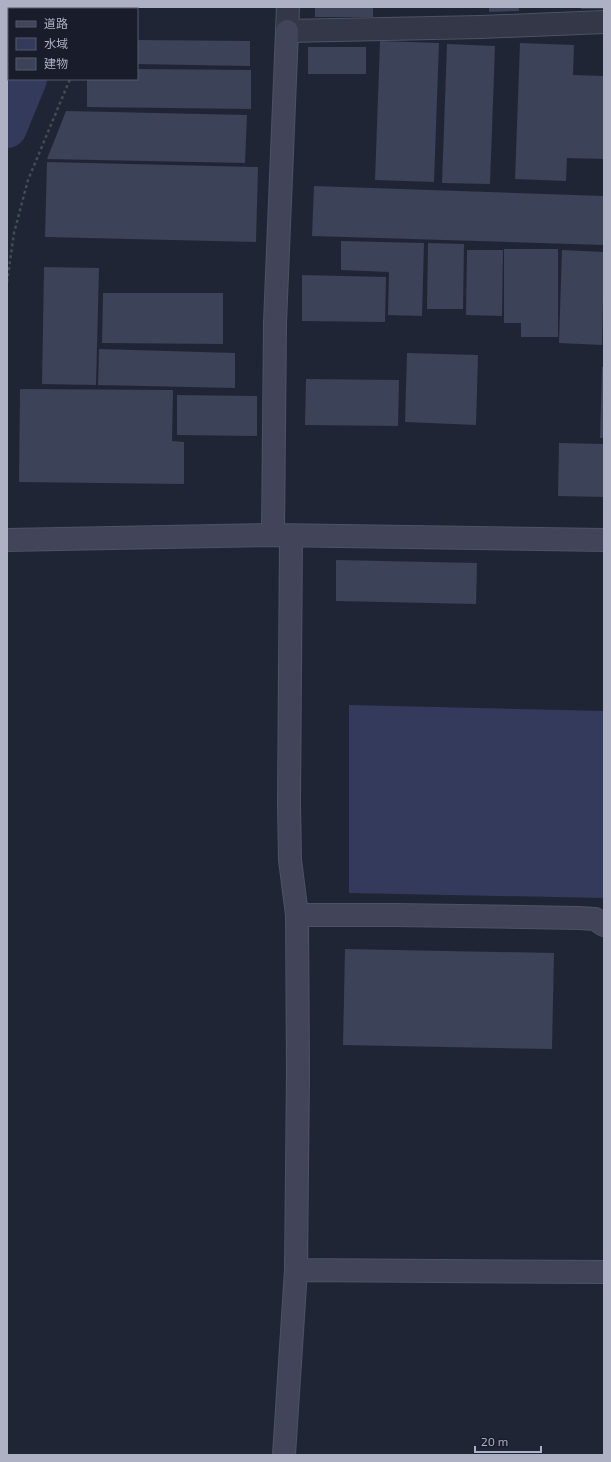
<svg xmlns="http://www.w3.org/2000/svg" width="611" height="1462" font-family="'Exo 2','Noto Sans JP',sans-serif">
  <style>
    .water { fill: #333a5b }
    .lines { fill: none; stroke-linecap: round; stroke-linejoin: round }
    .river { stroke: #333a5b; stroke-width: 40 }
    .building { fill: #3c4257 }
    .street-casing { stroke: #4e5262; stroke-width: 24 }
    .secondary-casing { stroke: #4e5262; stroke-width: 24 }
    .path { stroke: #404d55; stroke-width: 2.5; stroke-dasharray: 3 3; stroke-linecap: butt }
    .street { stroke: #343747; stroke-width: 22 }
    .secondary { stroke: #42455a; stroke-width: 22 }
  </style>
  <rect width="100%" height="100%" fill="#202536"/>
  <path class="water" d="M349 705 604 711V898L349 893Z"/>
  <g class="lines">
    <path class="river" d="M77 9 78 7
      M7 128 27 79"/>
  </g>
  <path class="building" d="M315 7H373V17H315Z
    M489 7H519V11L489 12Z
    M581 7H603V9H581Z
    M137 40 250 41V66L137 64Z
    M380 41 439 43 434 182 375 180Z
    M520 43 574 45 573 75 604 76V159L567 158 566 181 515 179Z
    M447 44 495 46 490 184 442 183Z
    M308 47H366V74H308Z
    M137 69 251 70V109L87 107V79H137Z
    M66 111 247 115 245 163 47 159Z
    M47 162 258 167 256 242 45 237Z
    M314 186 604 196V245L312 236Z
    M341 241 424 243 422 316 388 315 389 272 341 270Z
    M428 243 464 244 463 309H427Z
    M504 249H558V337H521V323H504Z
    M467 250H503L502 316 466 315Z
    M562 250 604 252 602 345 559 343Z
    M44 267 99 268 96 385 42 384Z
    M302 275 386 277 385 322 302 321Z
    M103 293H223V344L102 343Z
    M99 349 235 353V388L98 385Z
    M407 353 478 355 476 425 405 422Z
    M602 367H604V438H600Z
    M306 379 399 380 398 426 305 425Z
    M20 389 173 390 172 441 184 442V484L19 482Z
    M177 395 257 396V436L177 435Z
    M559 443 604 444V497L558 496Z
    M336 560 477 563 476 604 336 601Z
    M345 949 554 953 552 1049 343 1045Z"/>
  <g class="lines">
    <g class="street-casing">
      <path id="street" d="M288 7 287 31 481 27 604 22"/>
    </g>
    <g class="secondary-casing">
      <path id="secondary" d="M273 535 275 323 287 31
        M7 540 273 535 604 540
        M297 915H396L579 918 595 919 604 925
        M296 1270 604 1272
        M284 1455 296 1270 298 1072 297 915 290 860 289 804 291 536"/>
    </g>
    <path class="path" d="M123 9 124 7
      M7 282 14 233 28 180 70 79"/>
    <use href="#street" class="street"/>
    <use href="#secondary" class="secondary"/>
  </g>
  <rect width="611" height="1462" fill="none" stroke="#aeb1c4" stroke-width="16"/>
  <rect x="8" y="8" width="130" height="72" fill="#191d2b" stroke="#555868"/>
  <rect x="16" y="21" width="20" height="6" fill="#42455a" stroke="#555868"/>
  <text x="44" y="28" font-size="12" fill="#aeb1c4">道路</text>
  <rect x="16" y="38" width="20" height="12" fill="#333a5b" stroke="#555868"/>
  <text x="44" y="48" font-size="12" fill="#aeb1c4">水域</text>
  <rect x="16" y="58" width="20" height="12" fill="#3c4257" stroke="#555868"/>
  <text x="44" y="68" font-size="12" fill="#aeb1c4">建物</text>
  <path d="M475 1446v6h66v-6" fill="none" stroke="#aeb1c4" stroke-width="2"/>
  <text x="481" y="1446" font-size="12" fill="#aeb1c4" stroke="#191d2b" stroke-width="3" paint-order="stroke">20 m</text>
</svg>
